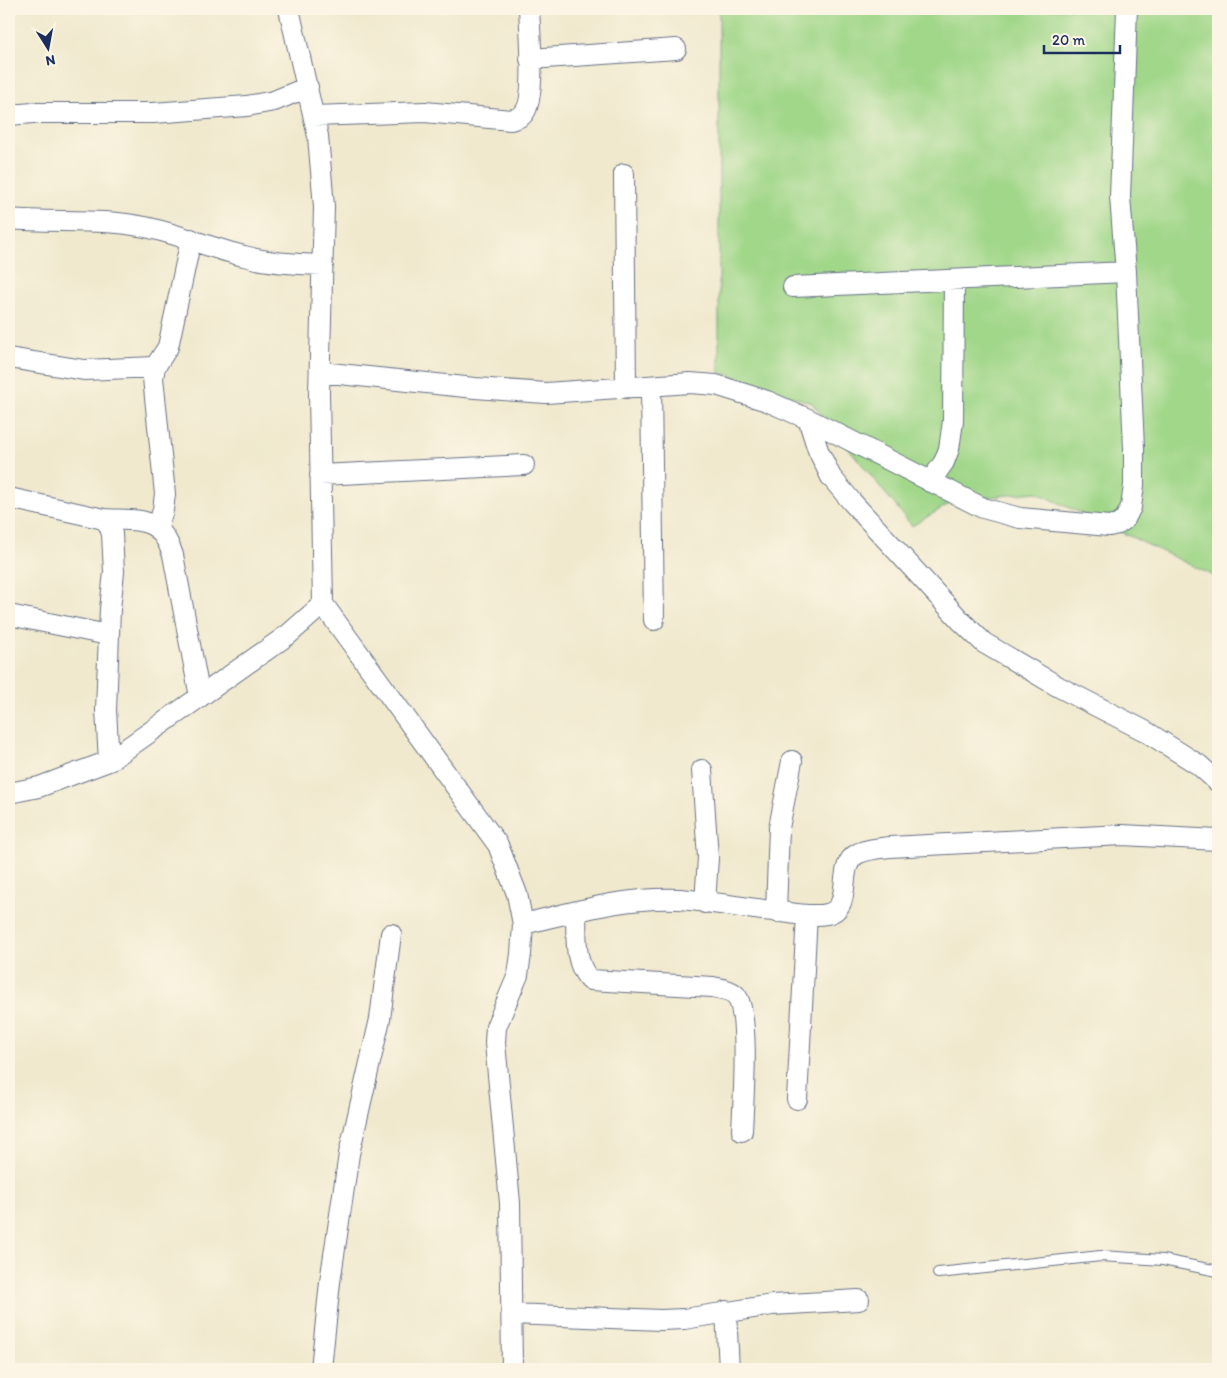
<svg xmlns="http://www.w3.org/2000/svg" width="1227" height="1378" font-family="Itim,sans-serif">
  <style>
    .green { fill: #a0d789; stroke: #5e8374 }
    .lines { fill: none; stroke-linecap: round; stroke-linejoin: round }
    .service-casing { stroke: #667085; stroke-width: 12 }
    .minor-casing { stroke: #667085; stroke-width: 22 }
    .service { stroke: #fff; stroke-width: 10 }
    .minor { stroke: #fff; stroke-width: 20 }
  </style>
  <rect width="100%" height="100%" fill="#fcf5e5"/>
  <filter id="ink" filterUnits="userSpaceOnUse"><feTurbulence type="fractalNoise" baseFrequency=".02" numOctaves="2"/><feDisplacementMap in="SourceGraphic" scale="10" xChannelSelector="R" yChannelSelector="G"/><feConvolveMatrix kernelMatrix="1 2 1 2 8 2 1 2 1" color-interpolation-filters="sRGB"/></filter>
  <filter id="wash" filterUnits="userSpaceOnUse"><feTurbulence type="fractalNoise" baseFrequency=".0096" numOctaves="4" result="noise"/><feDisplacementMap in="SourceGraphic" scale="20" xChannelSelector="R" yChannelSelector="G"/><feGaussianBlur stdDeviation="1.12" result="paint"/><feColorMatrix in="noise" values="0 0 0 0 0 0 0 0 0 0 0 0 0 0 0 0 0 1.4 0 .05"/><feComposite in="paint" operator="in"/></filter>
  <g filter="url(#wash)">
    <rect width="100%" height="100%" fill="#f0e9ce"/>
    <path class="green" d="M719 9H1218V576H1214L1036 492 954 501 912 526 812 403 719 372Z"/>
  </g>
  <g filter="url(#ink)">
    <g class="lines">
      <g class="service-casing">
        <path id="service" d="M938 1273 1101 1256 1163 1260 1218 1271"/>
      </g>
      <g class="minor-casing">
        <path id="minor" d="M289 9 318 136 324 207 319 394 323 604 498 845 517 894 523 924 521 954 518 975 496 1027 495 1043 510 1203 512 1369
          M530 59 676 49
          M9 115 33 113H153L247 106 274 101 308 87
          M314 116 425 112 511 120C516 118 521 118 524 113 536 100 530 29 529 9
          M624 174 626 388
          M9 219C54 223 101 218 145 227 179 234 210 248 244 256 269 263 296 264 323 265
          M793 287 1126 272
          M9 358 84 370 155 367
          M320 372 475 388 546 393 690 383 716 385 767 401 808 419 983 508 1020 518 1109 526 1118 524 1125 519 1131 507 1134 485V448L1126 272 1120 197 1127 9
          M651 386 654 620
          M808 419 818 450 831 477 852 502 961 621 984 643 1059 687 1145 731 1199 765 1218 782
          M320 475 524 465
          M930 482 944 462 949 449 953 421 954 280
          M9 498 104 519 109 525 112 534 114 572 110 609 106 710 109 761
          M104 519C141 521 159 515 173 555L200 697
          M158 526 163 510 165 494 153 378 155 367 168 347 191 239
          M9 615 108 635
          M702 770 708 858 705 903
          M9 793 39 787 109 761 289 634 323 604
          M576 912C577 934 573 963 590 980L713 987C721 989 733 990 737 997 750 1017 743 1104 742 1131
          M776 912 779 828 792 761
          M523 924C575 912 626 896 680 899 714 902 748 909 782 912 796 914 812 917 827 914 855 908 835 866 857 854 866 849 880 848 890 847L1122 835 1218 840
          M797 1099 807 915
          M726 1311 729 1369
          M512 1314 661 1320 684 1319 772 1305 859 1300
          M321 1369 330 1282 349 1154 380 1019 391 934"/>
      </g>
      <use href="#service" class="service"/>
      <use href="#minor" class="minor"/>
    </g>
  </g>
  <rect width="1227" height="1378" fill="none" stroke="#fcf5e5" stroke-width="30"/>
  <g transform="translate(48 48) rotate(169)" stroke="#fcf5e5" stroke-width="4" paint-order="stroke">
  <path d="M0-4L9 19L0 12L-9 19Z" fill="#1b2f5e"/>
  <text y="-8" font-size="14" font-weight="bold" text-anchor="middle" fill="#1b2f5e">N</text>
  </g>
  <path d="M1044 45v8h76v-8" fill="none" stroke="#1b2f5e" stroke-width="2.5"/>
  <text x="1052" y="45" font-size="15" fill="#1b2f5e" stroke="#fcf5e5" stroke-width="4" paint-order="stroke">20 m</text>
</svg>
